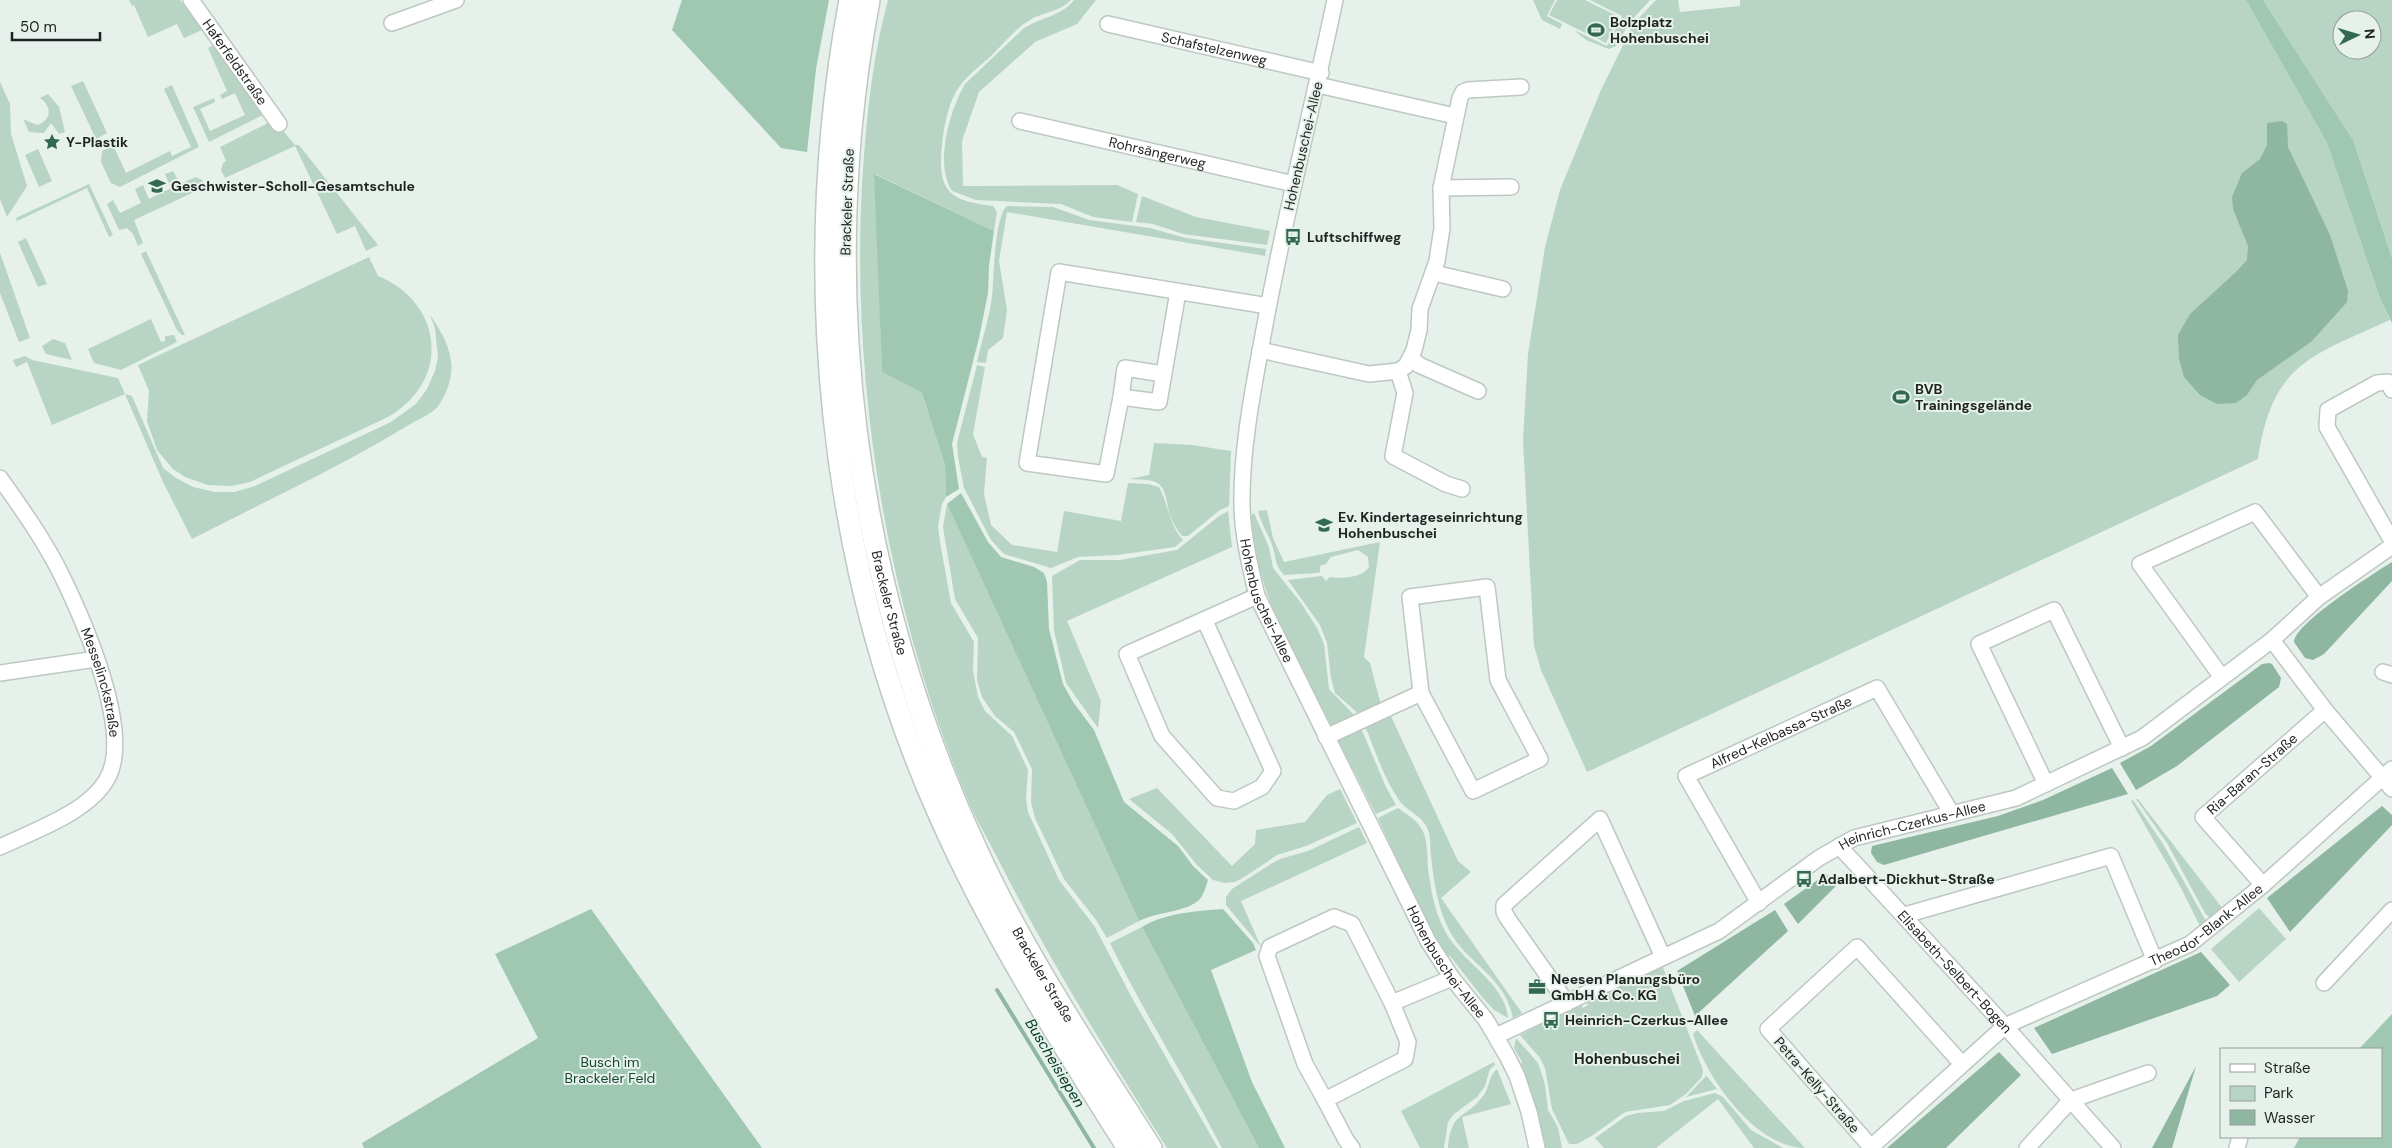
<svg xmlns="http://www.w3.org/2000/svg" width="2392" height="1148" font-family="'DM Sans',sans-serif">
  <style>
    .green { fill: #b8d4c5; fill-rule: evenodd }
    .forest { fill: #9fc7b1 }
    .water { fill: #8eb6a1 }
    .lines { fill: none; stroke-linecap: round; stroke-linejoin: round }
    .stream { stroke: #8eb6a1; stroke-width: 4 }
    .minor-casing { stroke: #bdc8c1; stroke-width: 18 }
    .highway-casing { stroke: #bdc8c1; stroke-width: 24 }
    .minor { stroke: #fff; stroke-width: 15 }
    .highway { stroke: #fff; stroke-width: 21 }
    .labels { text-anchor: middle; stroke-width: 4; stroke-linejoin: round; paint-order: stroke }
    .poi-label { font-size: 14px; font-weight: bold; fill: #1f2320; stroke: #e6f1eb; text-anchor: start }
    .street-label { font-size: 14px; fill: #1f2320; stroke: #e6f1eb }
    .park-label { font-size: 14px; fill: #144731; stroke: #e6f1eb }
    .neighbourhood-label { font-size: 15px; font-weight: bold; fill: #1f2320; stroke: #e6f1eb }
    .water-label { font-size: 15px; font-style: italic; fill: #053c27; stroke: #e6f1eb }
  </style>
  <rect width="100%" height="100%" fill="#e6f1eb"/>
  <path class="green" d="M129 0H180L202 30 184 38 177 24 148 37 134 5 132 6Z
    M888 0H1071C1060 12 1043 12 1030 20 1016 28 1005 42 994 53 984 63 972 71 963 82 946 101 942 137 941 161 940 199 963 202 993 206L997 212 994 231 875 174 882 372 922 393 945 465 946 497 942 504 938 526 940 542 951 603 974 642 973 671 978 697 985 711 1012 736 1028 770 1026 799 1028 812 1059 880 1095 927 1132 998 1218 1148H1167C1108 1055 1050 961 1000 863 989 841 976 820 967 798 886 605 849 377 863 169 867 112 873 55 888 0Z
    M1074 0H1096L1077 24 1035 42 979 92 962 141 963 186 1117 185 1138 194 1132 222 1093 217 1061 204 976 200 952 191C934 164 950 110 965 84L1023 29C1039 18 1062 16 1074 0Z
    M1533 0H1555L1547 16 1562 24 1560 29 1542 20Z
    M1557 0H1585L1619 17 1606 43 1549 15Z
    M1590 0H1650L1630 22 1616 46 1609 49 1586 40 1574 30 1607 46 1622 16Z
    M1656 0H1678L1680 12 1740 6V0H2246L2327 143 2381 301 2390 320C2311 356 2272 363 2258 459L1587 772 1541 670 1534 646 1523 440 1528 354 1545 247 1560 190 1601 90 1634 23Z
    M2263 0H2392V258L2353 140ZM2342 20H2372V50H2342Z
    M214 45 267 113 209 142 193 107 214 98 215 102 200 109 210 131 245 115 235 93 222 99 220 95 227 91 208 48Z
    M83 81 107 133 96 139 71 86Z
    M0 82 10 104 11 134 27 186 7 217 0 199Z
    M172 85 199 147 120 187 111 183 101 162 102 151 113 145 126 173 170 151 172 156 191 147 164 89Z
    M48 94 59 107 65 132 59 134 51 123 44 133 29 132 23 119 37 125C52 121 52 106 40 98Z
    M274 120 295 145H299L378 245 366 251 355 226 337 234 295 146 225 178 221 170 223 163 226 161 220 147Z
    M38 149 52 181 39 187 25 155Z
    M173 171 180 184 196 177 202 180 205 187 134 220 143 243 138 246 133 234 127 228 119 230 107 204 113 200 120 213 141 203 135 189 143 185 149 199 171 188 165 174Z
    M89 184 113 235 109 237 87 188 17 221 16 218Z
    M1142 196 1196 217 1270 231 1267 245 1183 234 1153 224 1136 222Z
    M1007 206 1053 207 1089 220 1150 228 1186 238 1266 249 1265 256 1007 212 999 261 1007 310 1003 338 988 350 986 363 977 362C982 340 989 319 992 297 994 279 994 217 1007 206Z
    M26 238 47 284 38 287 18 242Z
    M146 251 185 335H182L177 330 141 254Z
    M0 253 30 338 19 342 0 293Z
    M369 257 378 276C444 303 451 381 388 417L250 482 231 486 208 485 185 477 173 469 157 450 147 421 149 391 138 365Z
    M430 315C451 345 461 370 439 405 433 414 416 420 407 426 338 468 264 502 192 539L163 482 125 394 52 425 27 362 16 367 13 360 25 356 32 360 118 378 125 394 132 396 163 468 176 478 193 487 215 492H235L255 486 391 422 416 404 427 389 435 371 438 357 435 328Z
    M151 319 161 342 165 341V336L174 335 177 342 121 370 94 363 88 349Z
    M53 339 65 343 72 360 46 354 42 346Z
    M977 365 985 367 973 434 982 457 987 458 984 494 991 525 1012 545 1057 552 1064 511 1121 521 1128 483 1148 484 1159 487C1169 506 1169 524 1183 540L1175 547 1117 555 1078 557 1051 568 1004 554 991 540 964 488 958 457 957 443Z
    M1154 443 1192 445 1231 451 1229 506 1220 510 1188 536H1182C1177 530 1173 523 1170 515 1166 503 1168 486 1153 481 1146 479 1136 480 1129 479L1149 475Z
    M947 504 1139 921 1107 938 1096 920 1064 879 1035 818 1031 802 1032 769 1014 732 995 716 982 697 977 680 978 638 955 599 943 527Z
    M1267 510 1273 538 1284 562 1380 542 1364 657 1370 663 1381 705 1360 715 1335 693 1331 678 1327 643 1320 625 1288 580 1322 576 1326 581 1330 577C1341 579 1362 578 1369 567L1368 557 1358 550 1331 557 1326 564 1320 566V572L1317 573 1284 575C1275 566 1276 557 1272 545 1268 533 1261 524 1258 511Z
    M1228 511 1232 547 1067 621 1101 701 1098 728 1066 683 1054 631 1052 576 1080 560H1120L1177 550 1219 516Z
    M1254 513 1269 547 1273 568 1301 603 1317 628 1324 644 1329 689 1356 717 1335 728 1331 725C1304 672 1269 617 1257 557 1254 544 1253 529 1251 516Z
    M1389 712 1458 861 1471 872 1441 898 1522 1013 1513 1018C1504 974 1467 965 1449 930 1437 906 1434 882 1431 856 1430 848 1431 837 1428 830 1423 815 1407 812 1399 800 1383 777 1375 749 1364 724Z
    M1360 726 1386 787 1396 805 1376 814 1338 740 1340 736Z
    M1157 788 1232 866 1255 844 1256 830 1305 822 1327 795 1340 789 1357 823 1306 846 1277 855 1246 876 1235 882 1225 883 1213 880 1197 865 1172 834 1129 799Z
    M2136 799H2138L2223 909 2211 919 2205 913 2167 843Z
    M2133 800 2163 844 2207 923 2201 928 2181 888 2131 801Z
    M1398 808C1406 814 1416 819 1421 828 1428 838 1427 856 1428 869 1431 889 1434 909 1443 927 1458 961 1506 982 1508 1018L1494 1010 1482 997 1450 956H1446L1426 923 1378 818Z
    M1359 827 1367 843 1241 901 1261 947 1226 905V897L1232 889 1271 864 1280 859 1308 851Z
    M2259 908 2286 939 2239 982 2211 949Z
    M1142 927 1259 1148H1222C1186 1079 1144 1013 1110 943Z
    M1662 965 1703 1070 1702 1077 1686 1094 1670 1105 1625 1112 1593 1135 1577 1144H1569L1552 1109 1545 1068 1540 1058 1520 1035 1581 1004 1583 1008 1588 1005 1585 1000Z
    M1697 1030 1805 1148C1756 1148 1706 1078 1693 1034Z
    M1516 1038 1538 1063 1545 1084 1548 1110 1558 1127 1562 1148H1545L1529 1085 1520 1065 1522 1062 1514 1048Z
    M1494 1062 1495 1065 1490 1069 1485 1086 1477 1097 1454 1114 1448 1122 1444 1148H1420L1401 1111Z
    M1497 1069 1511 1104 1462 1117 1469 1148H1448C1451 1109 1466 1120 1483 1096 1490 1088 1488 1076 1497 1069Z
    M1706 1075 1717 1089 1686 1097 1706 1076Z
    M1715 1093 1723 1097 1751 1130 1783 1148H1754L1718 1099 1656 1148H1604L1595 1138 1626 1116 1637 1113 1664 1111 1684 1101Z"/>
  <path class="forest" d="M682 0H829L816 69 807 152 781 148 672 30Z
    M2246 0H2263L2353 140 2392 258V323L2381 301 2327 143Z
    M874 174 994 231 989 266 988 293 979 338 952 444 959 489 946 497 945 465 922 393 882 372Z
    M961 493 988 542 1001 557 1034 567 1044 573 1047 582 1049 629 1063 684 1073 702 1094 730 1124 802 1178 846 1193 866 1208 880C1206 886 1204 894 1200 899 1188 912 1156 912 1139 921L947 504Z
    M591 909 762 1148H364L362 1143 538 1038 495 954Z
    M1223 909 1253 943 1256 950 1211 970 1252 1082 1285 1148H1259L1142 927C1165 913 1196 911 1223 909Z
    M2392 1014V1148H2294L2300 1137H2381V1049H2359Z"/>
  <path class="water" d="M2282 121 2287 124 2288 147 2330 235 2348 291 2347 302 2312 341 2257 380 2247 395 2236 403 2217 404 2200 395 2184 377 2179 359 2178 335 2190 314 2236 272 2247 260 2248 246 2233 209 2232 197 2242 173 2260 159 2267 145V123Z
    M2392 562V581L2324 654 2313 660 2305 658 2294 642C2295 623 2373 574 2392 562Z
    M2269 663 2272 664 2281 678 2279 687 2177 766 2136 790 2120 763 2151 746 2262 664Z
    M2112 768 2128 794 1884 865 1877 862 1871 853 1872 846 1876 845 1998 816 2043 800Z
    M2382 806 2392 815V825L2290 932 2267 898Z
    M1826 874 1838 884 1798 924 1784 904Z
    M1775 910 1788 931 1695 1016 1677 971Z
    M2201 952 2230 985 2217 996 2052 1054 2034 1028Z
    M1999 1052 2021 1075 1946 1148H1887Z
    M2196 1066 2172 1148H2152Z"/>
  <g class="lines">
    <path class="stream" d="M997 990 1094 1148"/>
    <g class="minor-casing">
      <g id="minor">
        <path id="s1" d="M191 0 279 124"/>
        <path id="s2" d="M1335 0C1311 114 1282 227 1262 341 1252 395 1241 452 1242 507 1243 538 1250 566 1257 596L1428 941 1452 978 1486 1020 1507 1056 1517 1076 1529 1112 1537 1148"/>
        <path d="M392 23 456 0"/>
        <path id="s3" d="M1108 24 1321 73"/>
        <path d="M1318 85 1455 116"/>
        <path id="s4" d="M1020 121 1294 184"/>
        <path d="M1441 188 1511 187"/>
        <path d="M1434 273 1503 289"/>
        <path d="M1178 292 1159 402 1121 397 1106 474 1027 463 1059 272 1268 306"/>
        <path d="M1260 350 1369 374 1398 371 1406 366 1414 350 1419 330 1420 309 1437 261 1442 228 1441 188 1460 98 1463 92 1468 90 1521 87"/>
        <path d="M1411 358 1419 365 1478 391"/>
        <path d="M1398 371 1405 393 1393 456 1446 484 1462 489"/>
        <path d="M2392 390 2388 382 2377 383 2328 410 2327 427 2392 541"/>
        <path d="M1121 397 1125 368 1163 374"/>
        <path id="s5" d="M0 478C22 509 44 540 61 574 83 619 134 733 107 779 89 812 33 831 0 847"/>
        <path d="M1205 621 1273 771 1262 787 1234 801 1217 798 1162 736 1127 654 1257 596"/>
        <path d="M2272 640 2325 710 2392 789"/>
        <path d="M2383 672 2392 675"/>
        <path d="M0 673 96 659"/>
        <path d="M2221 676 2140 564 2255 512 2319 597"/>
        <path d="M1326 737 1421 693 1473 791 1540 759 1498 680 1487 587 1410 597 1421 693"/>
        <path d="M2046 784 1979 644 2054 610 2122 748"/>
        <path id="s6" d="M1839 846 2005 1026 2113 1148"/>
        <path id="s7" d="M2263 885 2203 817 2325 710"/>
        <path id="s8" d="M1759 903 1686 776 1877 688 1952 814"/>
        <path d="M1905 915 2111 856 2155 961"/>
        <path d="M2324 983 2392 910"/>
        <path d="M1567 1003 1508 919 1504 912V905L1600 819 1663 957"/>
        <path id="s9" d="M1496 1036 1719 931 1819 858 1854 838 2016 798 2142 738 2272 640 2319 597 2392 546"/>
        <path d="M1325 1100 1305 1064 1267 956 1270 947 1334 917 1352 924 1392 1003"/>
        <path d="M1871 1147 1768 1029 1857 947 1962 1064"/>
        <path d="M1352 1148 1346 1140 1325 1100 1405 1059 1408 1042 1392 1003 1452 978"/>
        <path id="s10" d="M1870 1148 2005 1026 2190 944 2263 885 2392 769"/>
        <path d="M2027 1148 2071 1100 2148 1073"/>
        <path d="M2237 1148 2240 1137"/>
      </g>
    </g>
    <g class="highway-casing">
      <g id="highway">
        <path d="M850 0C800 269 827 563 939 814 991 932 1059 1039 1128 1148"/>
        <path id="s11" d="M869 0C815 288 854 588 978 853 1026 957 1090 1052 1151 1148"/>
      </g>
    </g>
    <use href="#minor" class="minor"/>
    <use href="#highway" class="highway"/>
  </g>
  <defs>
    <g id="stadium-bare" transform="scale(1.35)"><path d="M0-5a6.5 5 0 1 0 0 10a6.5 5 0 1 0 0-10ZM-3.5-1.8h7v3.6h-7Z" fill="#336950" stroke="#e6f1eb" stroke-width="2.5" paint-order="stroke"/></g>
    <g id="sight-bare" transform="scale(1.35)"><path d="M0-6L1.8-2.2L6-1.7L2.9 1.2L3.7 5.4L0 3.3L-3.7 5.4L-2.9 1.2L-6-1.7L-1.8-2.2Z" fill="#336950" stroke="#e6f1eb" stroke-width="2.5" paint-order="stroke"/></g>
    <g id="school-bare" transform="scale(1.35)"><path d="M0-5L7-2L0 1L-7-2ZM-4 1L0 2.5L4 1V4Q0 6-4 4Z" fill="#336950" stroke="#e6f1eb" stroke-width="2.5" paint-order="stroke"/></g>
    <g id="bus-bare" transform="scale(1.35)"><path d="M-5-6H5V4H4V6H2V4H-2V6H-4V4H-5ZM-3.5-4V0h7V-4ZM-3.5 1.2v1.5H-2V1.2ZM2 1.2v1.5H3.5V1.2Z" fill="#336950" stroke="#e6f1eb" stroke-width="2.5" paint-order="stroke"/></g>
    <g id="office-bare" transform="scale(1.35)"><path d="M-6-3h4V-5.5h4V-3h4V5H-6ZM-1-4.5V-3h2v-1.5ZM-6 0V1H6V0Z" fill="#336950" stroke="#e6f1eb" stroke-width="2.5" paint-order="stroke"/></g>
  </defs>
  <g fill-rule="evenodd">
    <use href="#stadium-bare" x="1596" y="30"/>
    <use href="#sight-bare" x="52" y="142"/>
    <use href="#school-bare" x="157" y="186"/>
    <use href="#bus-bare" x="1293" y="237"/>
    <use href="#stadium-bare" x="1901" y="397"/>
    <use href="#school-bare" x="1324" y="525"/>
    <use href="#bus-bare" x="1804" y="879"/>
    <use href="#office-bare" x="1537" y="987"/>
    <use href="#bus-bare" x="1551" y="1020"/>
  </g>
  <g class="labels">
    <g class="poi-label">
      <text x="1610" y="27">Bolzplatz<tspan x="1610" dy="16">Hohenbuschei</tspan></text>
      <text x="66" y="147">Y-Plastik</text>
      <text x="171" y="191">Geschwister-Scholl-Gesamtschule</text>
      <text x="1307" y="242">Luftschiffweg</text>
      <text x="1915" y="394">BVB<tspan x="1915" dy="16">Trainingsgelände</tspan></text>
      <text x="1338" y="522">Ev. Kindertageseinrichtung<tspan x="1338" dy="16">Hohenbuschei</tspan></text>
      <text x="1818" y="884">Adalbert-Dickhut-Straße</text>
      <text x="1551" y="984">Neesen Planungsbüro<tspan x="1551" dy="16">GmbH &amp; Co. KG</tspan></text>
      <text x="1565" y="1025">Heinrich-Czerkus-Allee</text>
    </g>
    <g class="street-label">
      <text dy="5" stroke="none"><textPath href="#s3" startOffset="109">Schafstelzenweg</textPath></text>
      <text dy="5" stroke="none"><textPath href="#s1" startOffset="76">Haferfeldstraße</textPath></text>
      <text transform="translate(1303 146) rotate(-77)" y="5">Hohenbuschei-Allee</text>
      <text dy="5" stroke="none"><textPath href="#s4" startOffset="141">Rohrsängerweg</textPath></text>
      <text transform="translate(847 202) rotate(-88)" y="5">Brackeler Straße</text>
      <text dy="5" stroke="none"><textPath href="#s2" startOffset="614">Hohenbuschei-Allee</textPath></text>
      <text dy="5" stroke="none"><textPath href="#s11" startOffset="608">Brackeler Straße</textPath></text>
      <text dy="5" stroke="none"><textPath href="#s5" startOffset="230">Messelinckstraße</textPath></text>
      <text dy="5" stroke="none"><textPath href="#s8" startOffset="251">Alfred-Kelbassa-Straße</textPath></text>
      <text dy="5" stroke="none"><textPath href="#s7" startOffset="156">Ria-Baran-Straße</textPath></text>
      <text dy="5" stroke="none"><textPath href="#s9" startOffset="470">Heinrich-Czerkus-Allee</textPath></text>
      <text dy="5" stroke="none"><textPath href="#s10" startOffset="408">Theodor-Blank-Allee</textPath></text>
      <text dy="5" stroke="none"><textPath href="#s2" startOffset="1019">Hohenbuschei-Allee</textPath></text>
      <text dy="5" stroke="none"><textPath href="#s6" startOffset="171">Elisabeth-Selbert-Bogen</textPath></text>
      <text dy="5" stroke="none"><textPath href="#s11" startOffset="1012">Brackeler Straße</textPath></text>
      <text transform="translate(1817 1085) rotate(49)" y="5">Petra-Kelly-Straße</text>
    </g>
    <g class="park-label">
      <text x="610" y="1067">Busch im<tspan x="610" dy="16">Brackeler Feld</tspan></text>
    </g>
    <g class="neighbourhood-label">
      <text x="1627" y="1064">Hohenbuschei</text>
    </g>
    <g class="water-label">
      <text transform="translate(1055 1063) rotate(59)" y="5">Buscheisiepen</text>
    </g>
  </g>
  <rect x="2220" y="1048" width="162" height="90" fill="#e6f1eb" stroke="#969f9a"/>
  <rect x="2230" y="1064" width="25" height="8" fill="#ffffff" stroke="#969f9a"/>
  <text x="2264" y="1073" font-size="15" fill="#1f2320">Straße</text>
  <rect x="2230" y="1086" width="25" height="15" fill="#b8d4c5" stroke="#969f9a"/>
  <text x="2264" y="1098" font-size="15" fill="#1f2320">Park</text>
  <rect x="2230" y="1110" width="25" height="15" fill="#8eb6a1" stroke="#969f9a"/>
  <text x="2264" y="1123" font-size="15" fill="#1f2320">Wasser</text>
  <g transform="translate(2357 35) rotate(85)"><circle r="24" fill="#e6f1eb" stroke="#969f9a"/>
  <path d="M0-4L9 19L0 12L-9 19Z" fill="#336950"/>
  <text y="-8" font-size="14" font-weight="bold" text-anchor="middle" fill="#1f2320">N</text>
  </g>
  <path d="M12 32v8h88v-8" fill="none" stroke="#1f2320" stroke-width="2.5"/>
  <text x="20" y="32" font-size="15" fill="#1f2320" stroke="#e6f1eb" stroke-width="4" paint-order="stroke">50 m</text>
</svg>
